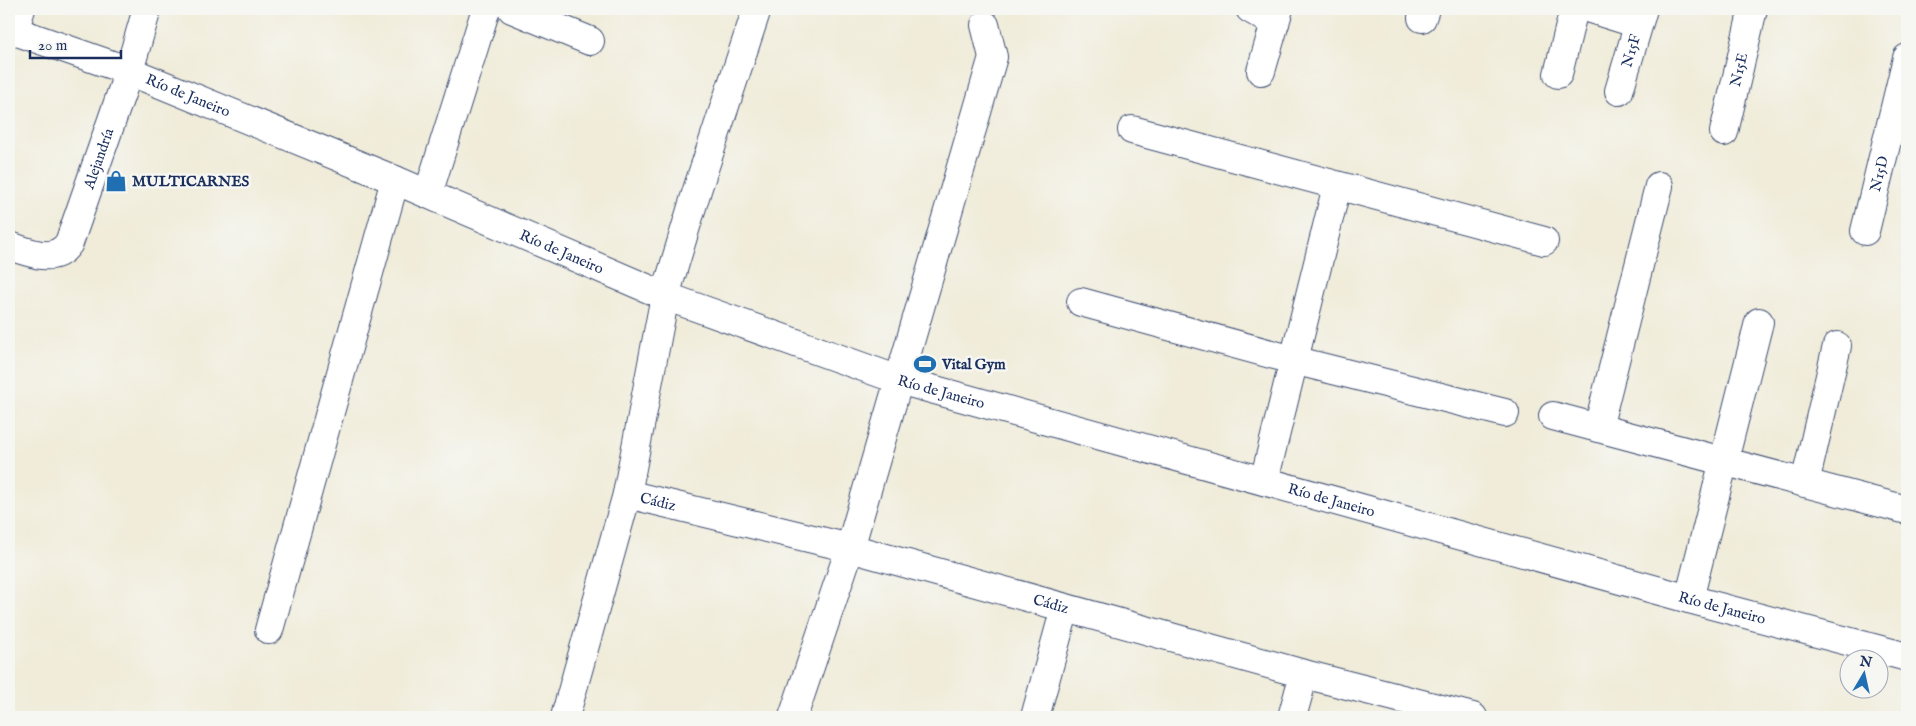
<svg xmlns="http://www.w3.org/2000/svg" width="1916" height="726" font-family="'IM FELL English',serif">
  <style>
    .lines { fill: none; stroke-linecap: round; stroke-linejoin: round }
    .minor-casing { stroke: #3b4b70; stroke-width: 30 }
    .minor { stroke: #fff; stroke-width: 28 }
    .labels { text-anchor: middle; stroke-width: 5; stroke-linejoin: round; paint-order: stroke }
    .street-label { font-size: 15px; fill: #1b2f5e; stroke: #f6f6f2 }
    .poi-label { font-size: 15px; font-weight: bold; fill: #1b2f5e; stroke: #f6f6f2; text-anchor: start }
  </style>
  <rect width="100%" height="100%" fill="#f6f6f2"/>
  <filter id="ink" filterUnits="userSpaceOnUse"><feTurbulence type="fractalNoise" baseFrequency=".02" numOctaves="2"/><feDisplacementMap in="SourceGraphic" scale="10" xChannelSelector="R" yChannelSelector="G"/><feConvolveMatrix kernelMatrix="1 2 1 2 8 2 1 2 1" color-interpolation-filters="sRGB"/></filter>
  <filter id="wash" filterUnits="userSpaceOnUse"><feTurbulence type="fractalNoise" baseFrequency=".0096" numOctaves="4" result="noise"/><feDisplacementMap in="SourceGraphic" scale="20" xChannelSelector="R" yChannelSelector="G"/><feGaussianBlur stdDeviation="1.12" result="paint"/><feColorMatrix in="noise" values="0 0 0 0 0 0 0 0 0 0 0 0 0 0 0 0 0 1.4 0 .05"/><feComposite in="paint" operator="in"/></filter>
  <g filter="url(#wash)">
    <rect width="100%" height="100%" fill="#f0ecd9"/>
  </g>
  <g filter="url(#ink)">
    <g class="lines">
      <g class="minor-casing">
        <g id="minor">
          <path d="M512 9 590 41"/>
          <path d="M1250 9 1275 23"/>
          <path d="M1590 9 1638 24"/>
          <path d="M1422 18 1425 9"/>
          <path id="s1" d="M9 29 129 71 395 180 665 296 899 380 1689 599 1907 657"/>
          <path d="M14 31 21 9"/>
          <path d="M1261 71 1279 9"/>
          <path d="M1558 74 1574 9"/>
          <path id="s2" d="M1619 91 1643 9"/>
          <path d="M1132 130 1544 241"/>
          <path id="s3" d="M1724 132 1753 9"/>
          <path d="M428 194 486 9"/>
          <path id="s4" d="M1865 231 1907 58"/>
          <path id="s5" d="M9 246C30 252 54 265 69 243L129 71 147 9"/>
          <path d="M1081 302 1293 360 1505 413"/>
          <path d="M1553 416 1907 510"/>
          <path d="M1598 428 1659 186"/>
          <path d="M1264 481 1337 186"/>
          <path d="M1805 483 1837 346"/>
          <path id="s6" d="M627 494 850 548 1304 674 1473 717"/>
          <path d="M1689 599 1759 322"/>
          <path d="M269 630 395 180"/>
          <path d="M565 717 627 494 665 296 698 187 757 9"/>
          <path d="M793 717 850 548 993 57 985 25"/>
          <path d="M1035 717 1065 608"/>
          <path d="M1292 717 1304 674"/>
        </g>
      </g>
      <use href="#minor" class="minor"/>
    </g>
  </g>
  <defs>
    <g id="shop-bare" transform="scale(1.725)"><path d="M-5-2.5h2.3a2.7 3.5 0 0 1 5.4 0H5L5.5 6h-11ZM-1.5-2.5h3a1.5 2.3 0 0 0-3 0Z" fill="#1f6fb2" stroke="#f6f6f2" stroke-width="2.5" paint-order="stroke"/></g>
    <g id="stadium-bare" transform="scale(1.725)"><path d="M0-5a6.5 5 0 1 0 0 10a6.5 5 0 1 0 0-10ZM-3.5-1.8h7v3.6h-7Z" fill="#1f6fb2" stroke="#f6f6f2" stroke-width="2.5" paint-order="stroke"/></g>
  </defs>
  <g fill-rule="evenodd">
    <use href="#shop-bare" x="116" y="181"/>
    <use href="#stadium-bare" x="925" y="364"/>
  </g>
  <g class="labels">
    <g class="street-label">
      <text dy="5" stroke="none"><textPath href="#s2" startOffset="42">N15F</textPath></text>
      <text dy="5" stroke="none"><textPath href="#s3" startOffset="64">N15E</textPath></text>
      <text dy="5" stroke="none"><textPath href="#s1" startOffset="191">Río de Janeiro</textPath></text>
      <text dy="5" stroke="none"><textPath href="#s5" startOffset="155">Alejandría</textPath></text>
      <text dy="5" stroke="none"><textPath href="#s4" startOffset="59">N15D</textPath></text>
      <text dy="5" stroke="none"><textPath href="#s1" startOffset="596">Río de Janeiro</textPath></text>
      <text dy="5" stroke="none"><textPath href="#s1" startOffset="1001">Río de Janeiro</textPath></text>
      <text dy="5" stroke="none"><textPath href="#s1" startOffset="1406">Río de Janeiro</textPath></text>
      <text dy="5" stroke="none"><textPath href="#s6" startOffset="32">Cádiz</textPath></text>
      <text dy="5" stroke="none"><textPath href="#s6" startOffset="438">Cádiz</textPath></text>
      <text dy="5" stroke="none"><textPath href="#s1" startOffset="1811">Río de Janeiro</textPath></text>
    </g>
    <g class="poi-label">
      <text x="132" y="186">MULTICARNES</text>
      <text x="942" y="369">Vital Gym</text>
    </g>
  </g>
  <rect width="1916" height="726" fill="none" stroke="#f6f6f2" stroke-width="30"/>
  <g transform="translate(1864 674) rotate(9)"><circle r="24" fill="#f6f6f2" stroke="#9ea6b7"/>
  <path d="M0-4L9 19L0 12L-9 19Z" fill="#1f6fb2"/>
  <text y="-8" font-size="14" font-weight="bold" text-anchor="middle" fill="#1b2f5e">N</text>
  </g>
  <path d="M30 50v8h91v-8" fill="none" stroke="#1b2f5e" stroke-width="2.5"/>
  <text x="38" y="50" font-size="15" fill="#1b2f5e" stroke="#f6f6f2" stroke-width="4" paint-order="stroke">20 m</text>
</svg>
